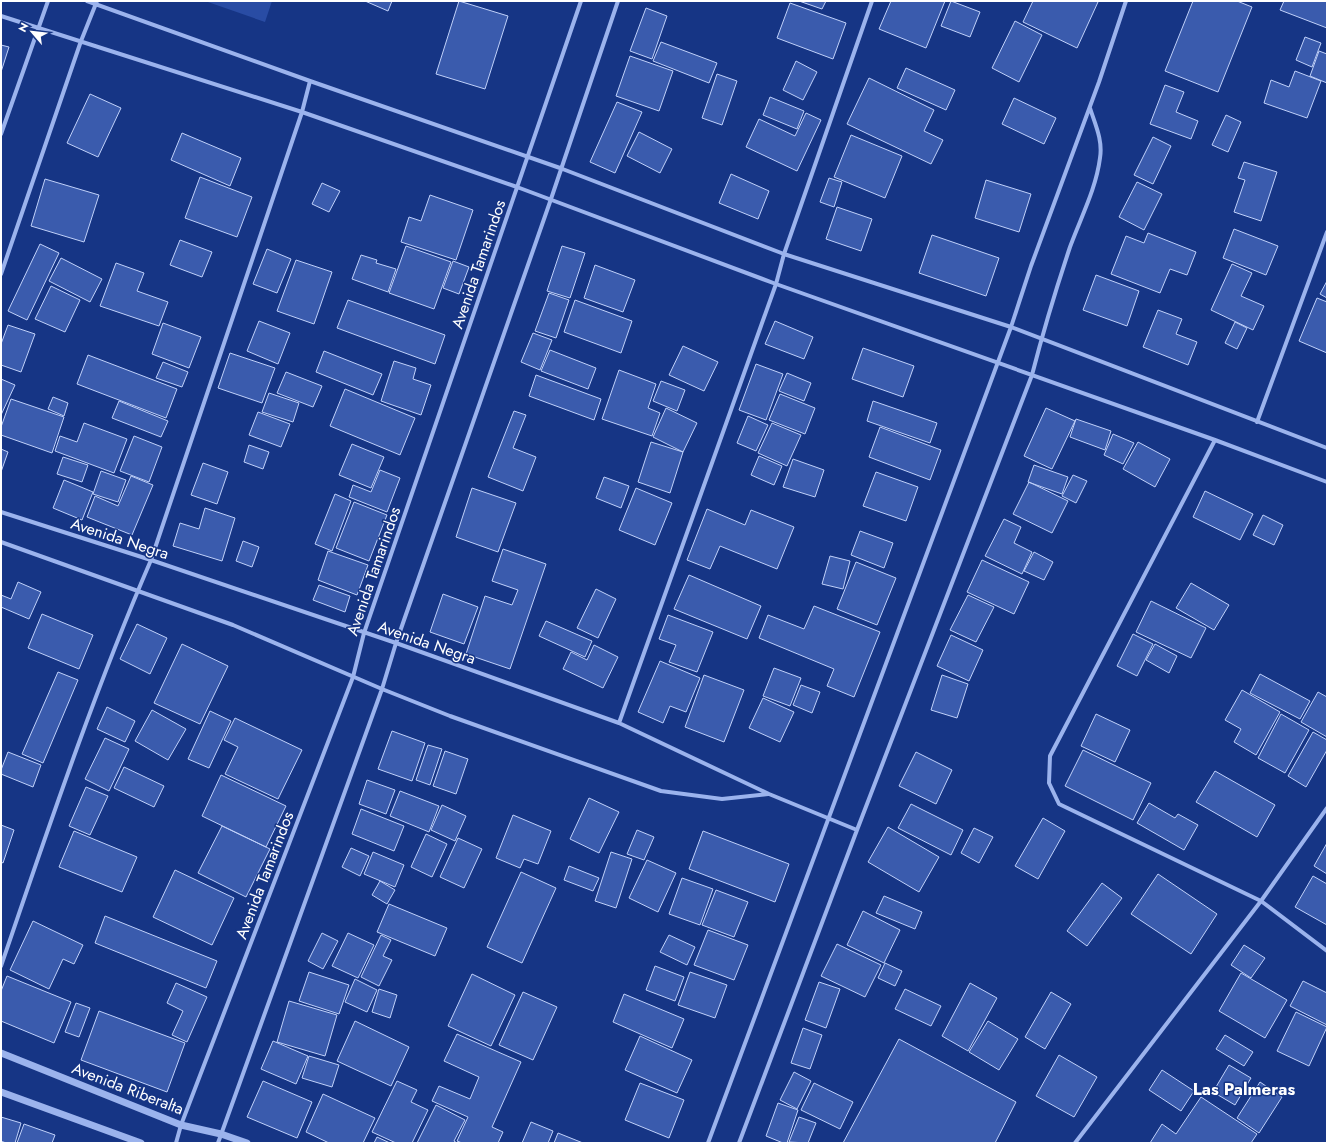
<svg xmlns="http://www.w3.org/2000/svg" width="1328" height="1144" font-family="Jost,sans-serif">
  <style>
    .green { fill: #294ca4 }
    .building { fill: #3a5bad; stroke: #c0d1fa }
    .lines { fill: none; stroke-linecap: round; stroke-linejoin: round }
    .minor { stroke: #9bb3ed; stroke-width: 4 }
    .tertiary { stroke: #9bb3ed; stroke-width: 7 }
    .labels { text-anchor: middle; stroke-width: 3; stroke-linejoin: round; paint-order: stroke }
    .street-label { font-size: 16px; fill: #fff; stroke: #163585 }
    .neighbourhood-label { font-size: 17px; font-weight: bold; fill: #fff; stroke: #163585 }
  </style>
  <rect width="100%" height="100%" fill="#163585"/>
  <path class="green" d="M205 1H272L265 22Z"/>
  <path class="building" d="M365 1H392L388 11Z
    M459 1 508 16 485 89 436 74Z
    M799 1H826L822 9Z
    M891 1H945L926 48 879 29Z
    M951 1 980 12 970 37 941 26Z
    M1033 1H1096L1098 2 1077 48 1023 22Z
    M1193 1H1237L1252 7 1218 92 1165 71Z
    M1284 1H1327V28L1280 10Z
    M790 3 846 23 833 59 777 38Z
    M646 8 667 16 652 59 630 51Z
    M1015 21 1042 35 1019 82 992 68Z
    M1305 37 1321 43 1312 67 1296 60Z
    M661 42 717 63 709 83 653 61Z
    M1 45 9 47 1 72Z
    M1319 51 1327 54V83L1310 76Z
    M630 56 673 71 659 111 616 96Z
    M796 61 817 72 803 100 783 90Z
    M906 68 955 90 946 110 897 88Z
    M1295 71 1321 81 1307 118 1264 103 1271 80 1289 87Z
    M717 74 737 81 722 125 702 118Z
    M869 78 934 110 924 131 943 140 931 164 847 124Z
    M1165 85 1184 92 1176 112 1198 121 1191 139 1150 124Z
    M90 94 121 108 98 157 67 143Z
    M770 97 804 111 797 129 763 115Z
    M1014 98 1056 118 1044 144 1002 124Z
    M617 102 642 112 615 173 590 162Z
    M806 113 821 120 797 171 746 147 759 119 795 136Z
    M1226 115 1241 122 1228 152 1212 145Z
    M639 132 672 149 660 173 627 156Z
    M182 133 241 158 230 186 171 160Z
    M851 135 902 156 885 198 834 177Z
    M1153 137 1171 146 1153 184 1134 175Z
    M1244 162 1277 172 1261 221 1234 212 1245 180 1238 178Z
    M731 174 769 191 758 219 719 203Z
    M200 177 252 197 237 237 185 218Z
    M829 178 842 182 834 207 820 202Z
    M45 179 99 195 84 242 31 226Z
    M986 180 1031 194 1019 232 975 218Z
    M1137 182 1162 194 1144 230 1119 217Z
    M322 183 340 191 329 212 312 204Z
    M430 195 473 210 456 260 401 242 409 217 421 221Z
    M837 207 872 219 861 251 826 239Z
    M1234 229 1278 246 1266 275 1223 258Z
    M1148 233 1196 252 1187 275 1170 269 1160 293 1111 274 1126 236 1144 243Z
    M932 235 999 258 986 296 919 273Z
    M180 240 212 252 202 277 170 265Z
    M40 244 59 253 27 320 8 311Z
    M406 246 451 262 434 309 389 293Z
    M562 246 585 253 570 298 547 291Z
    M267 249 291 259 277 293 253 284Z
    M361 255 377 260 376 263 396 269 388 292 352 279Z
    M61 258 102 279 90 302 49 281Z
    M296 260 332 272 314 324 277 311Z
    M453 261 469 267 459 294 443 288Z
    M116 263 144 273 137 291 168 302 159 326 100 306Z
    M1232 264 1252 273 1241 296 1264 306 1253 330 1211 310Z
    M595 265 635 280 623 312 584 298Z
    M1096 275 1139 291 1127 326 1083 310Z
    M1327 281V298L1320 294Z
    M51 286 80 300 65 332 35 319Z
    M549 293 569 300 556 338 535 331Z
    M1317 298 1327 302V353L1299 341Z
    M348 300 445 335 435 364 337 328Z
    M575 300 632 321 621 353 564 332Z
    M1158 310 1182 319 1176 334 1197 342 1188 365 1143 347Z
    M259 321 290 333 278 364 247 351Z
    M775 321 813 337 804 359 765 344Z
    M1235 322 1247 328 1237 349 1225 343Z
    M163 323 201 337 189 368 152 354Z
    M8 325 35 334 21 372 1 365V344Z
    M533 333 552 340 540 370 521 362Z
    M683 346 718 362 704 391 669 375Z
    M863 348 914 366 903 397 852 379Z
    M550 350 596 368 588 389 541 371Z
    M324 351 382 374 373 395 316 372Z
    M230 353 275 368 262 403 218 388Z
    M88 355 177 389 166 418 77 384Z
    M394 361 416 368 413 379 431 385 421 415 381 401Z
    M163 362 188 372 182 387 156 378Z
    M756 364 783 374 766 420 739 410Z
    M619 370 656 384 648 408 660 413 652 436 602 419Z
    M286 372 322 386 313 407 277 393Z
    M787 373 811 383 804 401 779 391Z
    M536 375 601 399 594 420 529 396Z
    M1 379 15 385 1 415Z
    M661 381 685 390 677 411 653 401Z
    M345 389 415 418 400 455 330 426Z
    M269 393 299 403 293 422 262 412Z
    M780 394 815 408 805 434 769 420Z
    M53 397 68 403 64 416 48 409Z
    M11 399 64 417 52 453 1 435V427Z
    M119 401 168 421 161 437 112 418Z
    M873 401 937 423 930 443 867 421Z
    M666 408 697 423 683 452 653 437Z
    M1046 408 1075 421 1052 469 1024 456Z
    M514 411 526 415 513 448 536 457 523 491 488 477Z
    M258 412 290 424 281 447 249 435Z
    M748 416 768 425 756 451 737 443Z
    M1076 419 1111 431 1105 450 1070 437Z
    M84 423 127 439 114 473 55 451 60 436 77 442Z
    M772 423 801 435 787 466 758 453Z
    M880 427 941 450 930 480 869 457Z
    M1113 434 1134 443 1123 464 1104 455Z
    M134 436 162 447 149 482 120 471Z
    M651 442 683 452 670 493 638 482Z
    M1138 442 1170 459 1155 487 1123 469Z
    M352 444 384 457 371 488 339 475Z
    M249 445 269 452 263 469 244 462Z
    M1 449 8 452 1 472Z
    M759 456 782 466 774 485 751 475Z
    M63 457 88 465 82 482 57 474Z
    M793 459 824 470 815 497 783 487Z
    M203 463 228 472 217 504 191 495Z
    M1034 465 1068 477 1062 494 1028 482Z
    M380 470 400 478 387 512 349 497 353 485 371 492Z
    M101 471 126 480 118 502 93 494Z
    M876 472 918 487 906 521 863 506Z
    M1073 475 1087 481 1076 503 1062 496Z
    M131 476 153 485 132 535 87 517 95 496 118 506Z
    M604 477 629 486 621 508 596 498Z
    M64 480 93 492 82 520 53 508Z
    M1029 482 1068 501 1052 533 1013 514Z
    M472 488 516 503 498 552 456 537Z
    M636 488 672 503 655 545 619 530Z
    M1205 491 1253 514 1240 540 1193 517Z
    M335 494 351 501 332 551 315 544Z
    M354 502 387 515 369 561 336 548Z
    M205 508 235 518 222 561 173 546 180 523 199 529Z
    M707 509 745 525 751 510 794 527 777 569 720 546 710 569 687 560Z
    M1263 515 1283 525 1274 545 1253 535Z
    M1004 519 1021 527 1014 543 1032 552 1022 574 985 556Z
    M860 531 893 543 884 568 851 555Z
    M243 541 259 547 252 567 236 561Z
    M503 549 546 564 510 669 466 654 485 596 512 605 518 590 492 581Z
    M328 551 368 565 357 595 318 580Z
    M1034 552 1053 562 1044 580 1024 571Z
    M830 556 850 561 843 589 822 584Z
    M982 560 1029 582 1014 614 967 592Z
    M856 562 896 578 877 625 837 609Z
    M689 575 761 606 747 639 674 609Z
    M18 582 41 592 29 619 1 607V595L11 599Z
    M1191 583 1229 605 1214 630 1176 608Z
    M319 585 350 596 345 612 313 600Z
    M596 589 616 599 598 638 577 628Z
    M443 594 478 607 464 644 430 632Z
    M968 595 994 607 976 642 950 630Z
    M1151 601 1206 628 1191 658 1136 632Z
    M814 606 880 632 854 697 827 686 834 669 759 638 768 615 804 629Z
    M42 614 93 635 79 669 28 648Z
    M668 615 713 632 697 672 669 662 676 645 659 639Z
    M546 621 592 641 585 657 539 636Z
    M137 624 167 638 150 674 120 659Z
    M1133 634 1153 644 1137 676 1117 666Z
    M951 635 983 650 969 681 937 666Z
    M182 644 228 666 200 724 154 703Z
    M1155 644 1177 656 1169 673 1146 660Z
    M594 645 618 657 603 688 563 669 571 652 587 660Z
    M660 661 700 678 686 712 670 706 663 723 638 712Z
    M774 668 801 678 790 706 763 696Z
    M58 672 78 680 43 763 22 754Z
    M1260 674 1310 701 1300 719 1250 693Z
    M704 675 744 690 724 742 685 727Z
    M942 675 968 684 957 718 931 710Z
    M801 685 820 692 812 713 793 705Z
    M1242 690 1280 712 1256 755 1234 742 1241 729 1225 720Z
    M1318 692 1327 697V737L1301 722Z
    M763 698 794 712 780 742 749 728Z
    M107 707 135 721 125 742 97 729Z
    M152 710 186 729 168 760 135 741Z
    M210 711 231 721 209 768 188 759Z
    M1096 714 1130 730 1115 762 1081 746Z
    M1281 714 1309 730 1285 773 1258 758Z
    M235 718 302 750 278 799 225 774 238 747 224 740Z
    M392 731 425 743 412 781 378 769Z
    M1313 732 1327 740V750L1306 787 1288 776Z
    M105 738 129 749 109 791 85 779Z
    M428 745 442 749 430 785 416 780Z
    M1083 750 1151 783 1133 820 1065 786Z
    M445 751 468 759 456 794 433 786Z
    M8 752 41 765 33 787 1 774V770Z
    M916 752 952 770 936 804 899 786Z
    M124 767 164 786 154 807 114 788Z
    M1215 771 1275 805 1257 837 1196 802Z
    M221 775 286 806 266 847 202 816Z
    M367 780 395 790 386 814 359 804Z
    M86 787 108 796 90 835 69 826Z
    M400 791 439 806 429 832 390 816Z
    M589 798 619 812 599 853 570 839Z
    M1149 803 1175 818 1178 814 1198 825 1184 850 1137 823Z
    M911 804 963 830 951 855 898 828Z
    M442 805 466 816 455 841 431 830Z
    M361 809 404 826 394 851 352 834Z
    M513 815 551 831 538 864 524 859 520 868 496 858Z
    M1043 818 1065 831 1038 879 1015 866Z
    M1 825 14 830 3 863 1 862Z
    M222 826 270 849 246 897 198 873Z
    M888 827 939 857 919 892 868 862Z
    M974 828 993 837 979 863 961 853Z
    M637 830 654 837 644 860 627 854Z
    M74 831 137 857 122 892 59 867Z
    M703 831 789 864 775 902 689 869Z
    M426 834 447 844 432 877 411 867Z
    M458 838 482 849 464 888 440 877Z
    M1327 843V874L1314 866Z
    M351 848 369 856 360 876 342 867Z
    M373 852 404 865 395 887 364 874Z
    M611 852 632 859 616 908 595 901Z
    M647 860 676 873 658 912 629 898Z
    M569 866 599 878 593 891 564 880Z
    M175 870 234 898 212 945 153 917Z
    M521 872 556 888 522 963 487 947Z
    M1158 874 1217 914 1191 954 1131 914Z
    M1313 876 1327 884V925L1295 907Z
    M682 878 713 889 700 925 669 914Z
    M380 881 395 890 387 904 372 895Z
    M1102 883 1122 898 1087 946 1067 931Z
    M716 890 748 902 734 937 702 925Z
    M884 896 922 912 915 929 876 913Z
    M389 904 447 928 435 956 377 932Z
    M863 911 900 930 884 963 847 945Z
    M105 916 217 961 206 988 95 943Z
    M33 921 83 945 74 964 63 959 49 989 10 970Z
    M708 930 748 945 734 980 694 965Z
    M322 933 338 941 323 969 308 961Z
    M348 933 374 945 358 978 332 966Z
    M381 935 391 940 383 956 392 960 379 986 361 977Z
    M669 935 695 947 687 965 660 952Z
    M837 944 881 965 865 997 821 976Z
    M1244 945 1265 958 1251 978 1231 965Z
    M885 963 902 971 895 986 878 978Z
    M655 966 684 977 675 1001 646 990Z
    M309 972 349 985 339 1014 299 1001Z
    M690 972 727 985 715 1018 678 1005Z
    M1241 973 1287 1000 1265 1038 1219 1011Z
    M472 974 515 995 491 1046 448 1026Z
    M7 976 71 1002 54 1043 1 1021V991Z
    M355 979 377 990 367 1012 345 1002Z
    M1303 981 1327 993V1025L1290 1006Z
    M819 982 840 989 826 1028 805 1020Z
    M176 983 207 997 187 1042 172 1035 183 1011 167 1003Z
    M970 983 997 998 968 1051 942 1036Z
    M379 989 397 995 390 1018 372 1012Z
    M905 989 941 1006 931 1026 895 1009Z
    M523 992 557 1007 533 1060 499 1045Z
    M1051 992 1071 1004 1045 1049 1025 1037Z
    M624 994 684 1019 672 1048 613 1022Z
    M289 1001 337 1015 325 1056 277 1042Z
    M76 1003 90 1008 79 1037 65 1032Z
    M99 1011 185 1043 167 1092 81 1060Z
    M1296 1012 1327 1027 1309 1066 1277 1051Z
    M355 1021 409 1047 391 1086 337 1061Z
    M988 1021 1018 1039 999 1070 969 1052Z
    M803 1028 822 1035 810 1069 791 1063Z
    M457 1034 521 1062 492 1127 503 1132 498 1143H462L457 1141 468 1117 432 1101 439 1086 470 1099 479 1077 444 1061Z
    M1225 1035 1253 1052 1244 1066 1216 1049Z
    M640 1036 692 1060 677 1093 625 1070Z
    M899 1039 1016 1102 995 1143H843Z
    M273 1041 308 1056 296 1084 261 1069Z
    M1059 1055 1097 1077 1074 1117 1036 1096Z
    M309 1056 339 1065 332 1087 302 1078Z
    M1229 1065 1251 1078 1235 1105 1213 1092Z
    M1162 1070 1194 1091 1181 1111 1149 1090Z
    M794 1072 811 1081 797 1109 780 1100Z
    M263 1081 312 1102 297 1138 247 1117Z
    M397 1081 417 1090 411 1102 428 1110 412 1143H396L372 1132Z
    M1260 1082 1282 1097 1259 1133 1237 1118Z
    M640 1083 684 1100 669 1138 625 1120Z
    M814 1083 853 1102 840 1129 801 1110Z
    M323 1094 375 1118 363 1143H329L306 1132Z
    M1201 1097 1257 1134 1251 1143H1150L1162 1124 1176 1134Z
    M778 1103 798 1110 787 1143H783L766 1136Z
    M436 1105 465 1120 454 1141 457 1143H417Z
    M1 1117 21 1123 15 1143H6L1 1141Z
    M799 1117 816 1123 808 1143 789 1142Z
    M531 1122 553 1131 548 1143H522Z
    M24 1124 55 1135 52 1143H17Z
    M558 1133 583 1143H554Z
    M377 1137 390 1143H374Z"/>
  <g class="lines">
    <path class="minor" d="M87 1 310 81 560 168 784 254 1011 327 1327 448
      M1 16 302 112 517 187 776 284 1215 440 1327 482
      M1 134 48 1
      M1 274 81 41 97 1
      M1257 422 1327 232
      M1215 440 1050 756 1049 783 1059 804 1261 901 1327 951
      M1 512 151 560 396 643 619 723 769 794 857 830
      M1 542 233 625 382 689 450 716 661 791 722 799 768 794
      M619 723 776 284 784 254 872 1
      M1 966C48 829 94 692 151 560L302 112 310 81
      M176 1143 181 1125 353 677 364 633 581 1
      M218 1143 382 689 396 643 551 199 618 1
      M708 1143 1011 327 1031 266 1099 82 1126 1
      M739 1143 857 830 1032 375C1043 332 1056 289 1070 247 1081 217 1096 189 1100 158 1103 140 1095 124 1090 108
      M1075 1143 1261 901 1327 808"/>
    <path class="tertiary" d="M1 1053 181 1125 221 1134 247 1143
      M1 1092 141 1143"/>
  </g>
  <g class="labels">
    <g class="street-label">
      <text transform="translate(478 264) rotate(-71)" y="6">Avenida Tamarindos</text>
      <text transform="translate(120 538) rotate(18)" y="6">Avenida Negra</text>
      <text transform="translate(373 571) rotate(-71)" y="6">Avenida Tamarindos</text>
      <text transform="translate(427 642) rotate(19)" y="6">Avenida Negra</text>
      <text transform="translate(264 875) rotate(-69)" y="6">Avenida Tamarindos</text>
      <text transform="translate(128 1088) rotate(21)" y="6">Avenida Riberalta</text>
    </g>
    <g class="neighbourhood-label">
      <text x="1244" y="1095">Las Palmeras</text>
    </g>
  </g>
  <rect width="1328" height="1144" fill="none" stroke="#ffffff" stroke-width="4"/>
  <g transform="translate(32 32) rotate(298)" stroke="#163585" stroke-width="3" paint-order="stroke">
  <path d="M0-3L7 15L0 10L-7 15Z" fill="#ffffff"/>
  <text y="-6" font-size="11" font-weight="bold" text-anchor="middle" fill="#ffffff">N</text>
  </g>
</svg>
